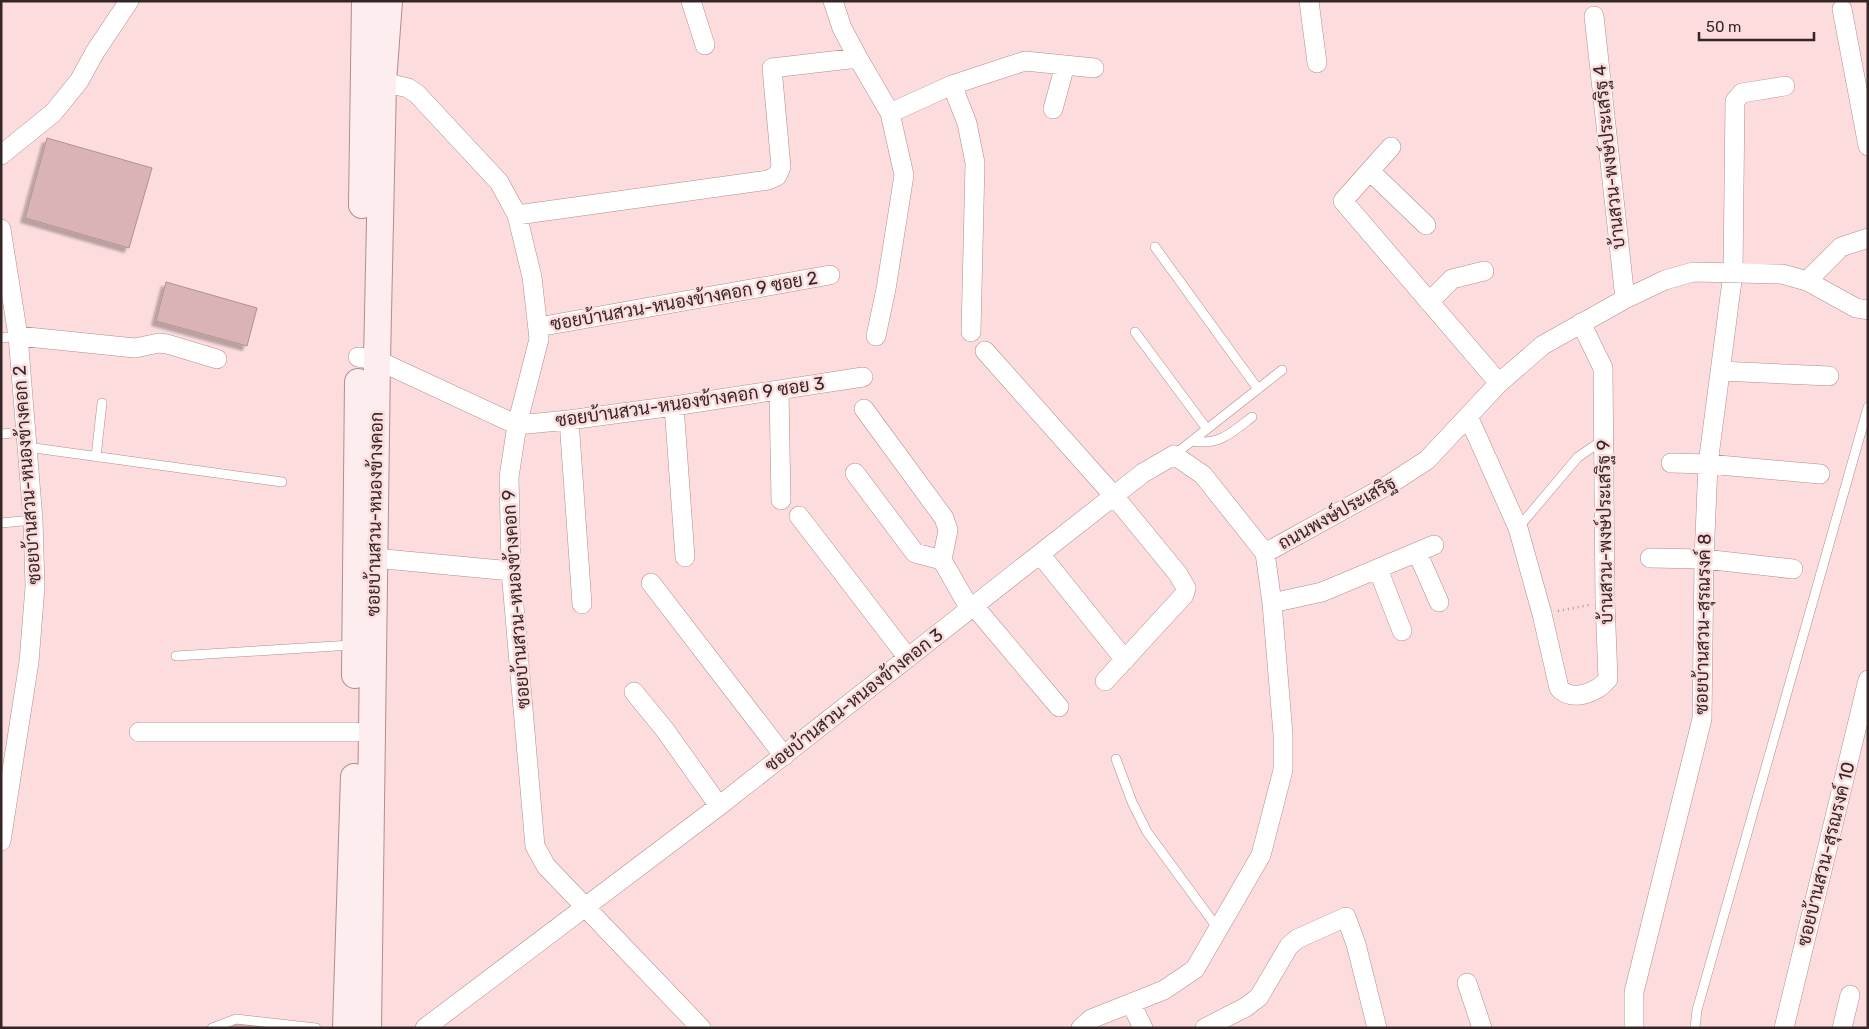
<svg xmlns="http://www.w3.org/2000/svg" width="1869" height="1029" font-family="Rubik,Sarabun,sans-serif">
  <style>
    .building { fill: #dab4b5; stroke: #b48f90; filter: url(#shadow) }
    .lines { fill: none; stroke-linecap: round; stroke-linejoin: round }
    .lane-casing { stroke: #b18d8e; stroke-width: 10 }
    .street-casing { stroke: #b18d8e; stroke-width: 20 }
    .secondary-casing { stroke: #b18d8e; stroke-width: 28 }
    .path { stroke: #b09797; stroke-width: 2.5; stroke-dasharray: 1 4; stroke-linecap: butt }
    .lane { stroke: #fff; stroke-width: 9 }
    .street { stroke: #fff; stroke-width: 19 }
    .secondary { stroke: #feedee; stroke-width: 26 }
    .labels { text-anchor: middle; stroke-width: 5; stroke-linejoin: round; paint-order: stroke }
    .street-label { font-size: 18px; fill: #342626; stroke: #fcdcdc }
  </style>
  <defs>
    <filter id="shadow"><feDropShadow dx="-4.5" dy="4.5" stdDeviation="1" flood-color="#0004"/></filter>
  </defs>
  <rect width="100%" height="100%" fill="#fcdcdc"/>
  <path class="building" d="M47 138 152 168 129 248 25 218Z
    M166 282 257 308 247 346 156 321Z
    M235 1023 272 1028H226Z"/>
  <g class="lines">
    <g class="lane-casing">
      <path id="lane" d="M1155 247 1258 389
        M1135 332 1207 429
        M1 338 18 336
        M1 434 25 432
        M1192 441C1219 446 1231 433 1252 417
        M27 447 282 482
        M1174 455 1282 370
        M96 457 102 403
        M1 523 33 520
        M1518 528 1578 457 1603 440
        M176 656 352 645
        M1116 759 1132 802 1147 832 1219 930
        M212 1028 236 1019 316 1028
        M1695 1028 1697 1010 1868 407"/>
    </g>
    <g class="street-casing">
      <path id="street" d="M691 1 705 45
        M833 1 842 28 858 58
        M1309 1 1317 63
        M1842 9 1868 146
        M1594 16 1625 299
        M383 82 408 88 417 94 499 182 517 215 532 277 539 339 517 425 509 477 511 571 535 846 546 866 701 1028
        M952 85 967 123 975 163 971 332
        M1053 109 1065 65
        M890 113 952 85 1025 61 1094 68
        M1391 147 1343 201 1499 383
        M1 155 53 113 79 81 95 52 129 1
        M1370 171 1426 225
        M517 215 768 180 777 176 781 167 772 68 858 58 890 113 904 175 886 289 876 336
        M1 229 18 336 33 520 35 587 29 662 1 841
        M1807 281 1841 247 1868 238
        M1429 302 1452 279 1484 271
        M538 327 830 275
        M18 336 135 348 159 343 167 344 217 359
        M985 351 1114 496 1178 574 1186 588 1184 595 1105 681
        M358 357 377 360 517 425 569 420 674 406 863 377
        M1720 371 1829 376
        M779 392 781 500
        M674 406 685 557
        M864 409 944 518 948 530 942 560 970 609
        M1468 416 1518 528 1542 614 1559 688C1572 703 1598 692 1608 679L1605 602 1603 368 1581 323
        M569 420 582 604
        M1671 463 1708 464 1820 474
        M855 473 915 553 942 560
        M799 516 908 658
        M1417 552 1439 602
        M1265 553 1390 484 1427 460 1499 383 1543 345 1625 299 1665 280 1693 272 1782 274 1807 281 1856 308 1868 310
        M1040 554 1125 660
        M374 558 511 571
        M1650 558 1704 559 1793 569
        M1378 569 1402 631
        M651 583 784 756
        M1272 603 1322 592 1434 545
        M974 606 1059 707
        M634 692 665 730 719 806
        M139 732H355
        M1467 983 1482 1028
        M1131 1003 1143 1028
        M425 1028 719 806 1143 473 1174 455 1203 475 1265 553
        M1081 1028 1091 1019 1164 990 1195 969 1261 855 1283 770V734L1272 603 1265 553
        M1205 1028 1246 1007 1259 997 1289 946 1297 939 1346 917 1356 944 1377 1028
        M1634 1028V992L1702 719 1704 559 1708 464 1733 273 1735 101 1742 93 1785 86
        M1784 1028 1868 680
        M1842 1028 1850 995"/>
    </g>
    <g class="secondary-casing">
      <path id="secondary" d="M362 205 365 1
        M355 675 358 382
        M346 1028 354 777
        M368 1028 377 360 383 82 389 1"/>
    </g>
    <path class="path" d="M1558 611 1589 605"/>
    <use href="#lane" class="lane"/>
    <use href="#street" class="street"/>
    <use href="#secondary" class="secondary"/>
  </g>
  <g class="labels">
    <g class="street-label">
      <text transform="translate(1609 157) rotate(-96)" y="6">บ้านสวน-พงษ์ประเสริฐ 4</text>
      <text transform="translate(684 301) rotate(-10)" y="6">ซอยบ้านสวน-หนองข้างคอก 9 ซอย 2</text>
      <text transform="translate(690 402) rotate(-8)" y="6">ซอยบ้านสวน-หนองข้างคอก 9 ซอย 3</text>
      <text transform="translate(27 475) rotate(-94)" y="6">ซอยบ้านสวน-หนองข้างคอก 2</text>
      <text transform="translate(1337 513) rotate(-29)" y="6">ถนนพงษ์ประเสริฐ</text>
      <text transform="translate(375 514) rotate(-89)" y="6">ซอยบ้านสวน-หนองข้างคอก</text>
      <text transform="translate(1605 532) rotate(-91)" y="6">บ้านสวน-พงษ์ประเสริฐ 9</text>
      <text transform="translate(516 599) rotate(-94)" y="6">ซอยบ้านสวน-หนองข้างคอก 9</text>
      <text transform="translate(1703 624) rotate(-89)" y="6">ซอยบ้านสวน-สุรณรงค์ 8</text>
      <text transform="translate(854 700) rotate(-38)" y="6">ซอยบ้านสวน-หนองข้างคอก 3</text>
      <text transform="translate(1826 854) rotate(-76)" y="6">ซอยบ้านสวน-สุรณรงค์ 10</text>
    </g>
  </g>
  <rect width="1869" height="1029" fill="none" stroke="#342626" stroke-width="5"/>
  <path d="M1699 32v8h115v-8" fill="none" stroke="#342626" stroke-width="2.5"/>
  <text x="1706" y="32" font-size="15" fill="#342626" stroke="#fcdcdc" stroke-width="4" paint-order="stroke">50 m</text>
</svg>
